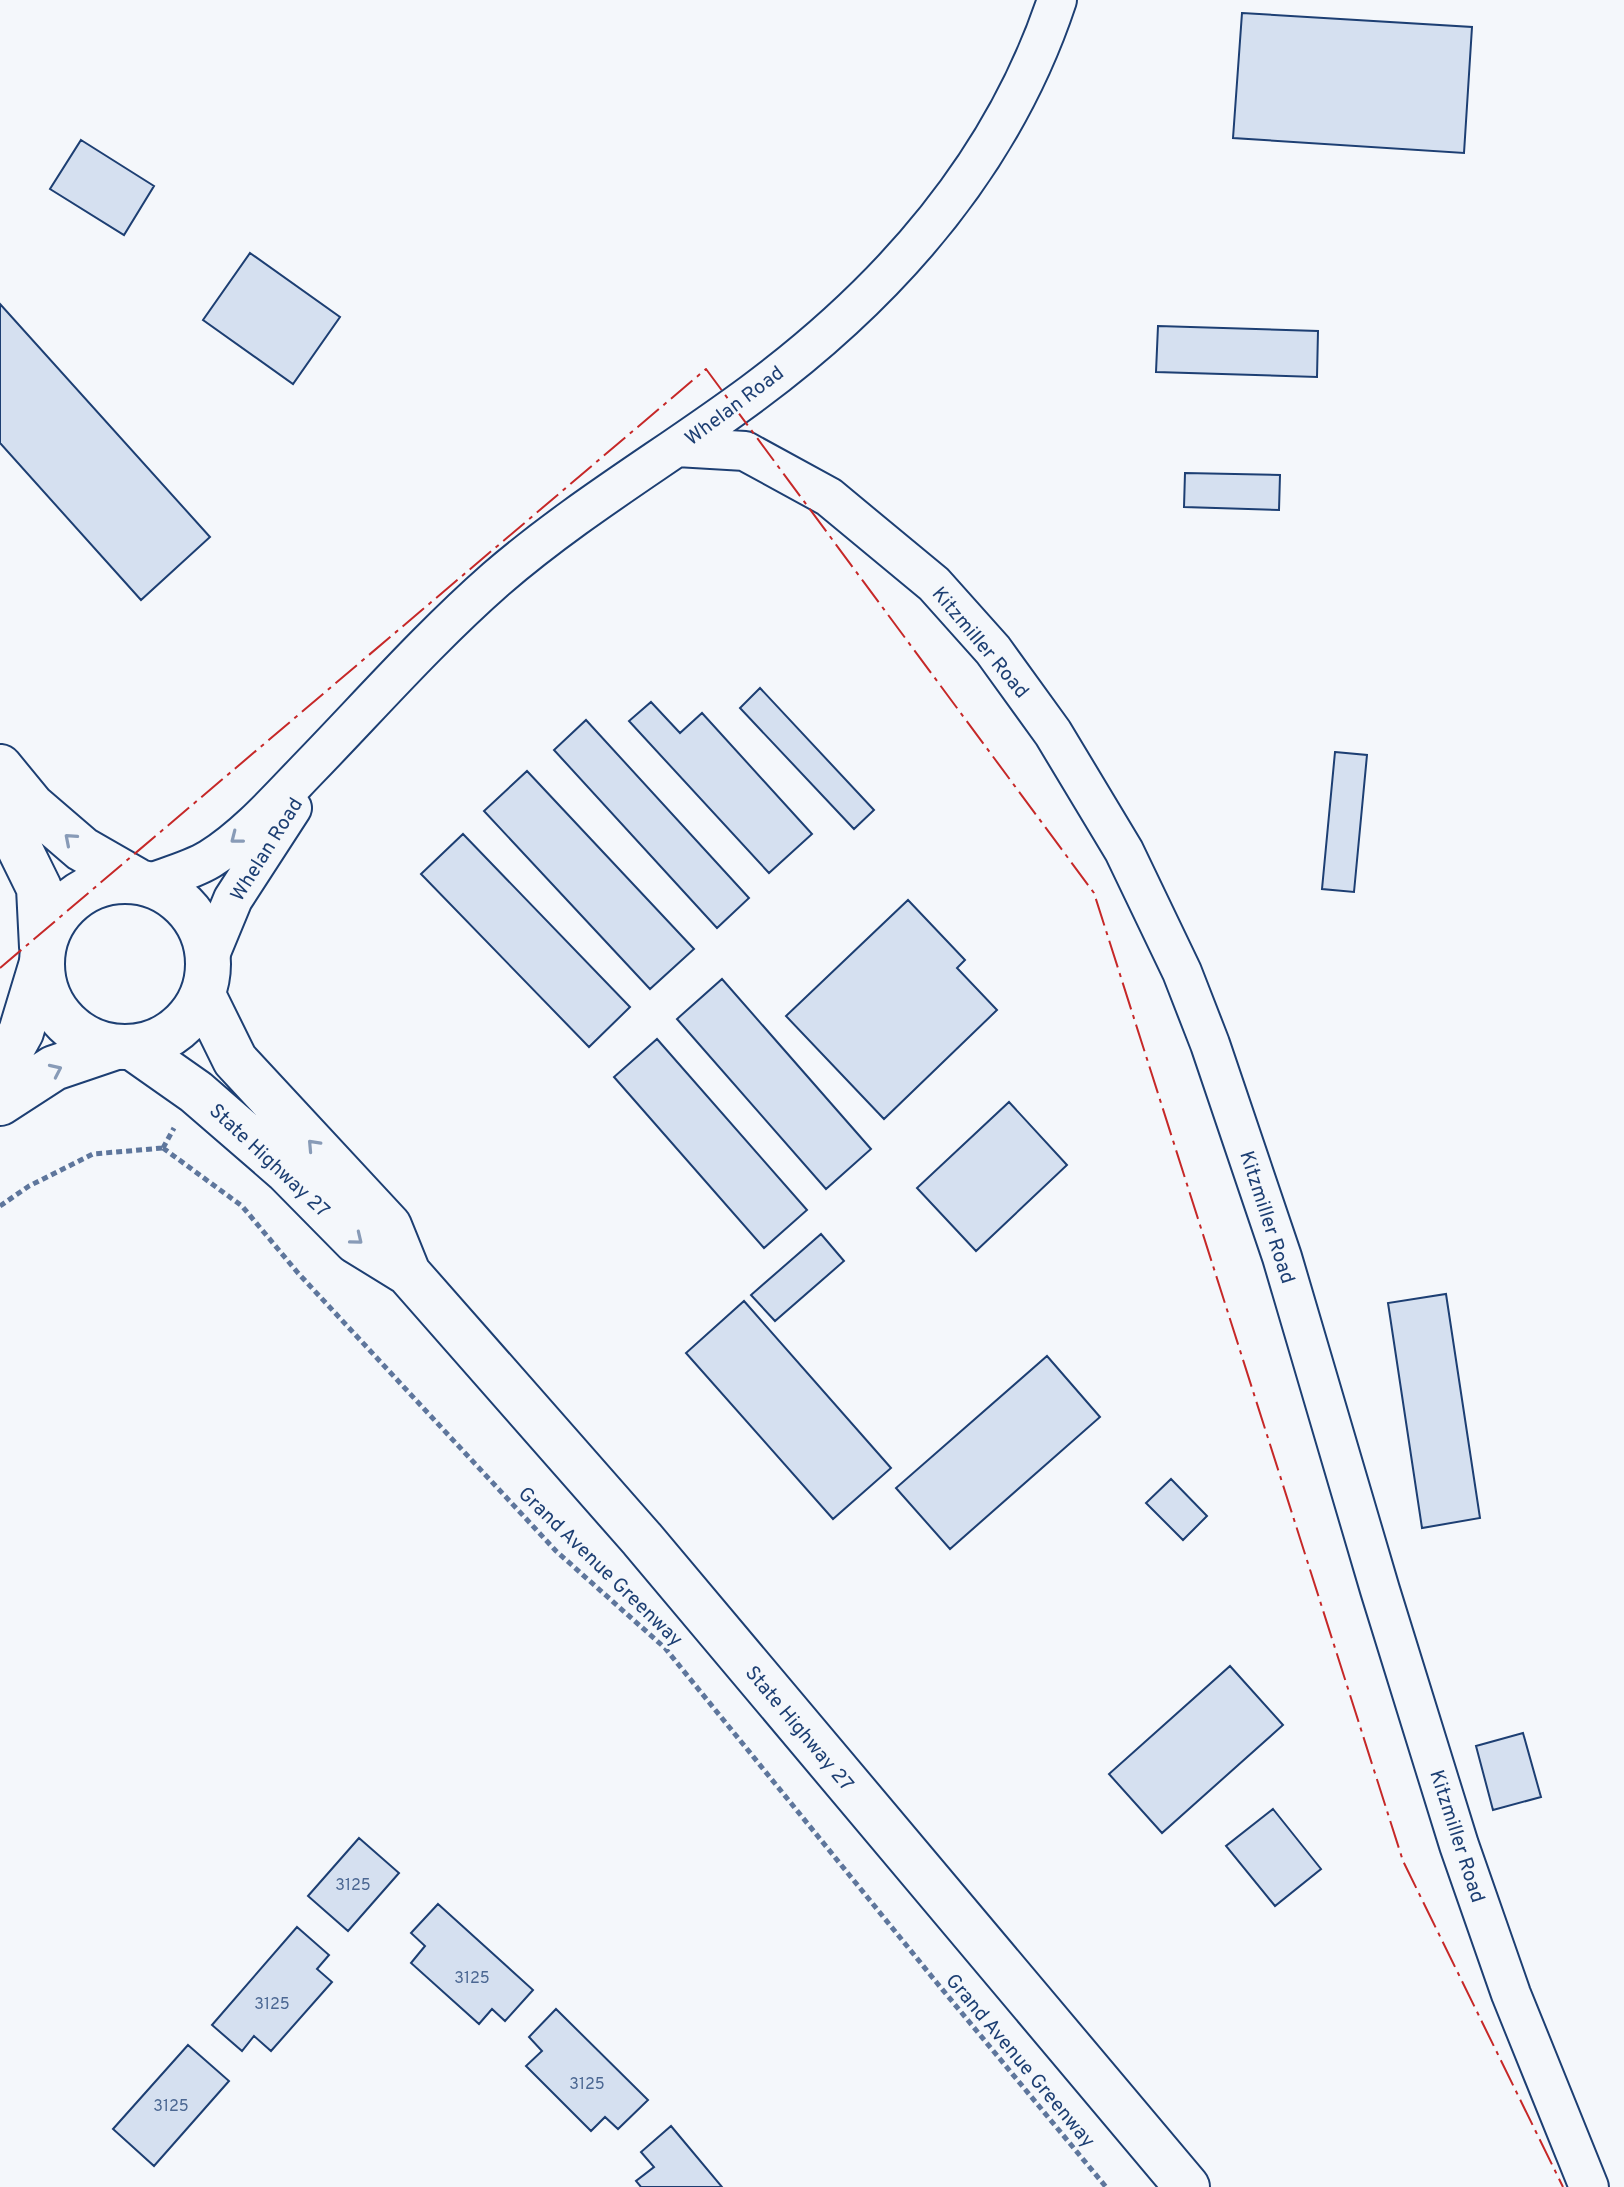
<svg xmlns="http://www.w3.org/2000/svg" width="1624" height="2187" font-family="Overpass,sans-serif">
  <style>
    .building { fill: #d5e0f0; stroke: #1d3f73; stroke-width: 2 }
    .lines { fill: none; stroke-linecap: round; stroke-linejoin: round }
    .minor-casing { stroke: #1d3f73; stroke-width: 42 }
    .tertiary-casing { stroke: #1d3f73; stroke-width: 48 }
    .secondary-casing { stroke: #1d3f73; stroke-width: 48 }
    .path { stroke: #5e769c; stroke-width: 5; stroke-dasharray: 6 4; stroke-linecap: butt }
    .minor { stroke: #f4f7fb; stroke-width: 38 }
    .tertiary { stroke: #f4f7fb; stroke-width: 44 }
    .secondary { stroke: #f4f7fb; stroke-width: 44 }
    .power { stroke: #c62828; stroke-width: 2; stroke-dasharray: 28 6 4 6; stroke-linecap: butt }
    .oneway { stroke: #889bb7 }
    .labels { text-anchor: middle; stroke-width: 6; stroke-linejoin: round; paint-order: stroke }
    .number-label { font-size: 16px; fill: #4b6792 }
    .street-label { font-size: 20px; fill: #1d3f73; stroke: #f4f7fb }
  </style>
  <rect width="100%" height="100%" fill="#f4f7fb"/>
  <path class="building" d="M1242 13 1472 27 1464 153 1233 138Z
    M81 140 154 186 124 235 50 189Z
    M250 253 340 317 293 384 203 320Z
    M0 304 210 537 141 600 0 443Z
    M1158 326 1318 331 1317 377 1156 372Z
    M1185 473 1280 475 1279 510 1184 507Z
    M760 688 874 810 854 829 740 708Z
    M651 702 680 733 702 713 812 834 769 873 629 721Z
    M586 720 749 898 717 928 554 750Z
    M1335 752 1367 755 1354 892 1322 889Z
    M527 771 694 949 650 989 484 811Z
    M463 834 630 1007 589 1047 421 874Z
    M908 900 965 960 957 968 997 1010 884 1119 786 1016Z
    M722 979 871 1149 826 1189 677 1019Z
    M657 1039 807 1210 764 1248 614 1077Z
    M1009 1102 1067 1165 976 1251 917 1188Z
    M821 1234 844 1261 775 1321 751 1295Z
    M1446 1294 1480 1518 1422 1528 1388 1303Z
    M744 1301 891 1468 833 1519 686 1353Z
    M1047 1356 1100 1417 950 1549 896 1488Z
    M1171 1479 1207 1516 1183 1540 1146 1503Z
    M1230 1666 1283 1725 1162 1833 1109 1774Z
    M1523 1733 1541 1797 1493 1810 1476 1746Z
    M1273 1809 1321 1869 1275 1906 1226 1846Z
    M359 1838 399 1873 348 1931 308 1896Z
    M438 1904 533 1990 505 2021 492 2009 479 2024 411 1963 425 1946 411 1933Z
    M297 1927 329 1955 317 1969 332 1982 271 2051 254 2036 242 2051 212 2025Z
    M556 2009 648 2100 618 2129 605 2117 591 2131 526 2066 542 2051 529 2037Z
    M188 2045 229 2081 154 2166 113 2129Z
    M671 2126 722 2187H641L636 2181 654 2167 641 2152Z"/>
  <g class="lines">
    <g class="minor-casing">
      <path id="minor" d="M677 447 745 451 829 497 934 584 993 650 1053 733 1124 851 1182 972 1210 1044 1282 1257 1380 1590 1459 1845 1511 1994 1589 2187
        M150 883C169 876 192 870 210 859 248 835 279 799 310 767 371 704 430 637 496 579 577 509 668 456 753 393 889 292 1003 163 1057 0
        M209 957 233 899 292 808"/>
    </g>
    <g class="tertiary-casing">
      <path id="tertiary" d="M0 1070 21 1032 41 966
        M0 1103 54 1068 116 1047"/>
    </g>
    <g class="secondary-casing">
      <path id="secondary" d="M0 767 32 806 82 849 136 880
        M0 816 8 825 39 888 42 947
        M42 964a83 83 0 1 1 166 0a83 83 0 1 1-166 0Z
        M203 995 235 1060 389 1226 408 1273
        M132 1047 196 1092 286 1170 356 1241 408 1273 642 1539 1187 2187"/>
    </g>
    <path class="path" d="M163 1148 242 1206 298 1273 556 1551 665 1648 937 1983 1106 2187
      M163 1148 174 1128
      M0 1206 29 1186 93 1154 163 1148"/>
    <use href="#minor" class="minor"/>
    <use href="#tertiary" class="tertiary"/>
    <use href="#secondary" class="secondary"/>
    <path class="power" d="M0 968 706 369 1094 893 1403 1861 1563 2187"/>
  </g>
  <defs><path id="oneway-chevron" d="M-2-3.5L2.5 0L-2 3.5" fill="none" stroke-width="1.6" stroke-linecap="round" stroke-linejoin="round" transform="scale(2)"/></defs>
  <g class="oneway">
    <use href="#oneway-chevron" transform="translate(236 838) rotate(142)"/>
    <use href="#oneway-chevron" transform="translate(70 839) rotate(-139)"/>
    <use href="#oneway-chevron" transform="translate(56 1070) rotate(-25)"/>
    <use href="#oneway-chevron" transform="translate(313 1145) rotate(-133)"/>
    <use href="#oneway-chevron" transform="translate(357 1239) rotate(39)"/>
  </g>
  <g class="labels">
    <g class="number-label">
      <text x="353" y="1890">3125</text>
      <text x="472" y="1983">3125</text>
      <text x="272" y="2009">3125</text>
      <text x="587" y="2089">3125</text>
      <text x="171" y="2111">3125</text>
    </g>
    <g class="street-label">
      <text transform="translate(734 405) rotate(-37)" y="7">Whelan Road</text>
      <text transform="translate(981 642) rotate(50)" y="7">Kitzmiller Road</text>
      <text transform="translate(266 849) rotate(-58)" y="7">Whelan Road</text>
      <text transform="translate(270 1160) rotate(43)" y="7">State Highway 27</text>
      <text transform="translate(1268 1217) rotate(72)" y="7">Kitzmiller Road</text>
      <text transform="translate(601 1566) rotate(44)" y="7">Grand Avenue Greenway</text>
      <text transform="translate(800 1728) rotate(50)" y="7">State Highway 27</text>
      <text transform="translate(1458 1836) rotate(72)" y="7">Kitzmiller Road</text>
      <text transform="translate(1021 2060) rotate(50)" y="7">Grand Avenue Greenway</text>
    </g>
  </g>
</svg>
